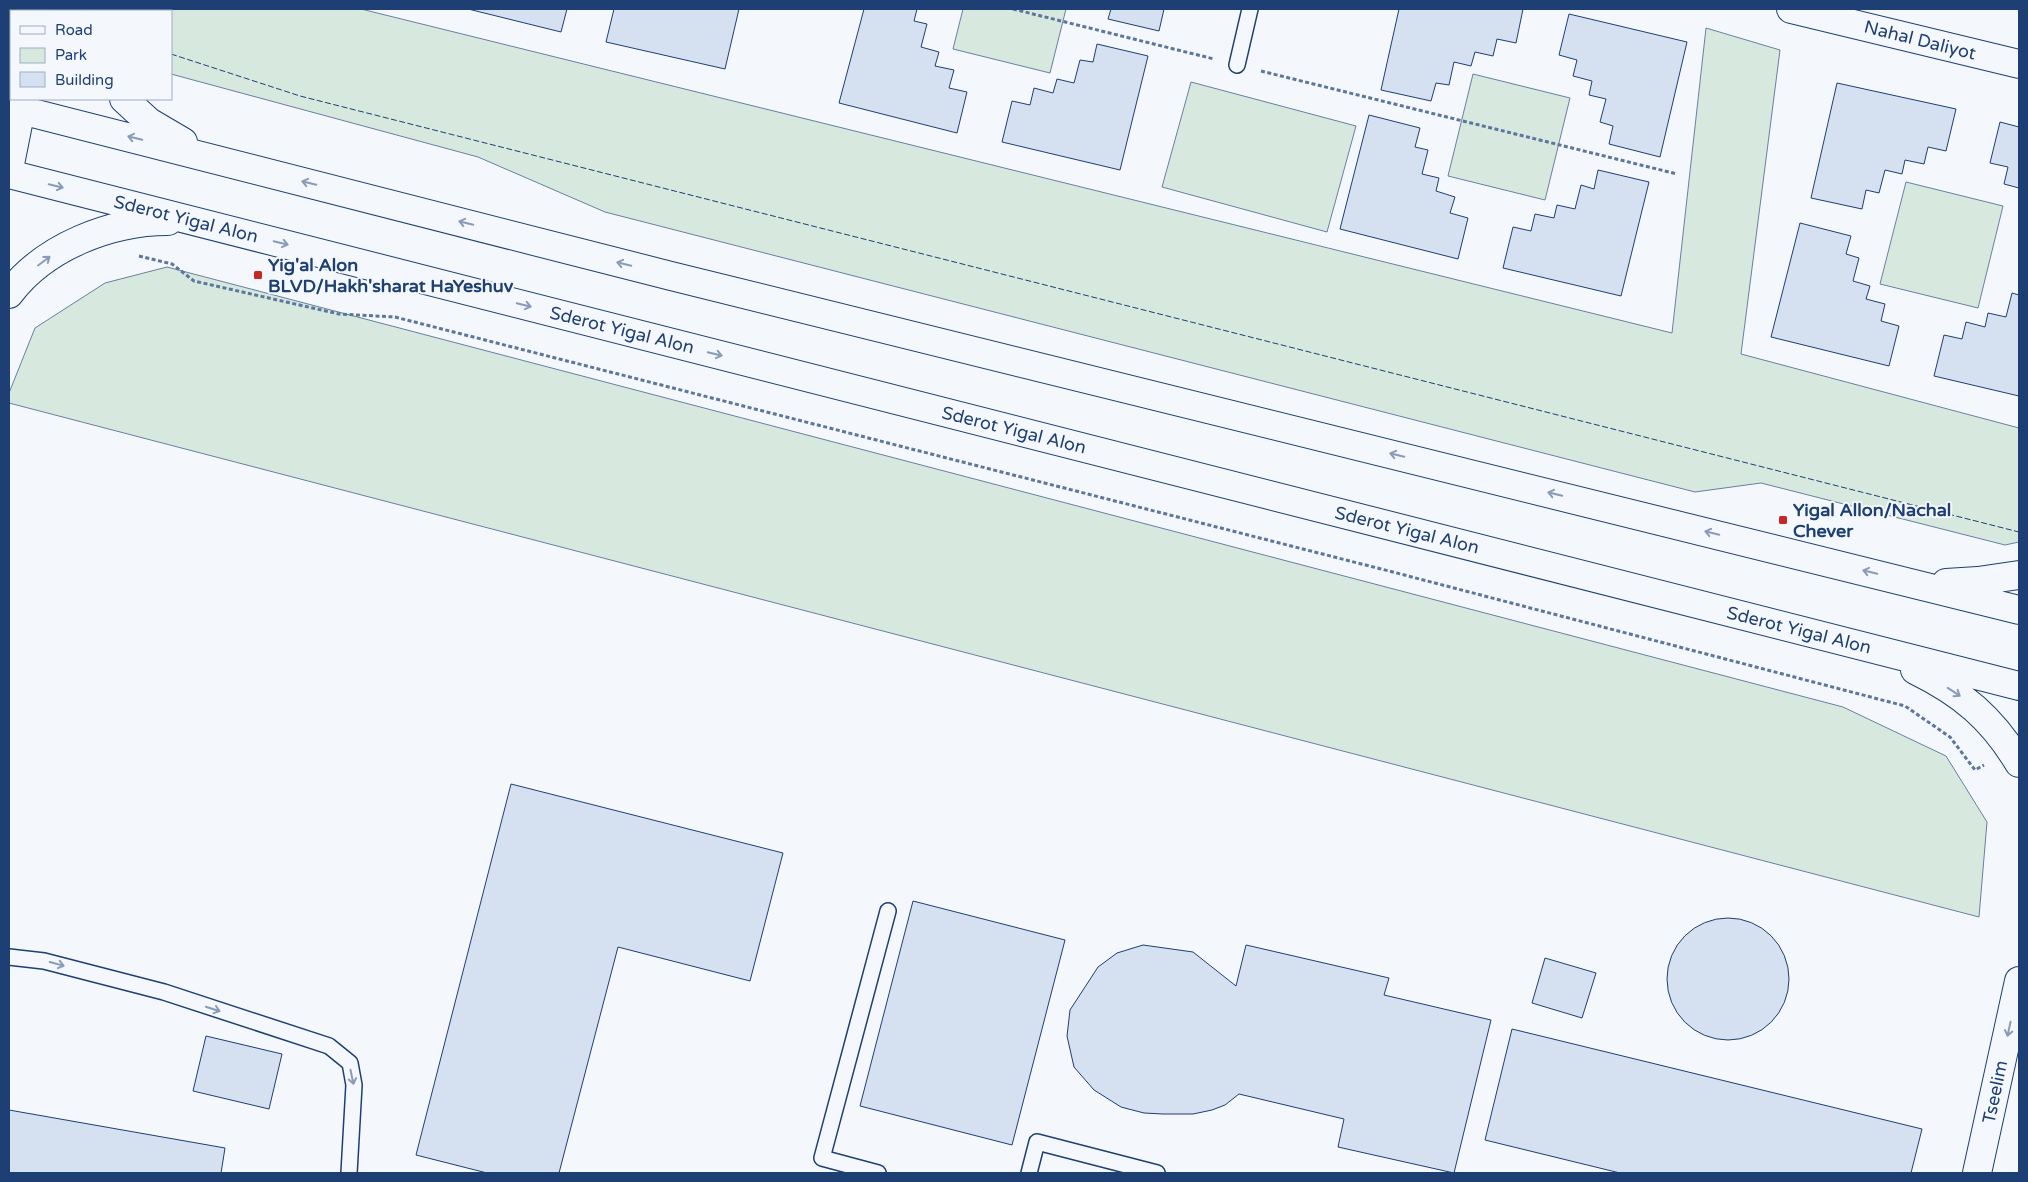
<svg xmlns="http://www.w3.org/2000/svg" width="2028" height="1182" font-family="'Varela Round',sans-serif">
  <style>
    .green { fill: #d7e8df; stroke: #687fa3 }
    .building { fill: #d5e0f0; stroke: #1d3f73 }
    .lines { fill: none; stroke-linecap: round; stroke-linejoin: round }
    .service-casing { stroke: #1d3f73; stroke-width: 18 }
    .minor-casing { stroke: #1d3f73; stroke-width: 30 }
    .tertiary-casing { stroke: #1d3f73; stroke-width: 30 }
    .trunk-casing { stroke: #1d3f73; stroke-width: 30 }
    .path { stroke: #5e769c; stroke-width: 3; stroke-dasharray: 4 2.5; stroke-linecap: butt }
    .service { stroke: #f4f7fb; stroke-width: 15 }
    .minor { stroke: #f4f7fb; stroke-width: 28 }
    .tertiary { stroke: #f4f7fb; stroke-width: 28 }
    .trunk { stroke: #f4f7fb; stroke-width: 28 }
    .fence { stroke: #1d3f73; stroke-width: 1; stroke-dasharray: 6 2.5; stroke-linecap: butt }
    .oneway { stroke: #889bb7 }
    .poi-dot { fill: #c62828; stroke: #f4f7fb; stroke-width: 2 }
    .labels { text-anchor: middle; stroke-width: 4; stroke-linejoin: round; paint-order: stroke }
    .street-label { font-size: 18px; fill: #1d3f73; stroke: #f4f7fb }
    .poi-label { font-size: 18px; font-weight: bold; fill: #1d3f73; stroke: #f4f7fb; text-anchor: start }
  </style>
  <rect width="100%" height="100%" fill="#f4f7fb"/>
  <path class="green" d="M105 9H361L1672 333 1706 28 1780 50 1741 354 2019 428V542L2005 545 1761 483 1695 492 605 212 478 157 171 74V11H106Z
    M963 9H1066L1050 73 953 49Z
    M1473 74 1570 98 1545 200 1448 176Z
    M1191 82 1356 126 1327 232 1162 187Z
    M1906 182 2003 206 1978 308 1880 284Z
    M167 267 1843 707 1946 756 1987 822 1979 917 9 403V393L35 328 105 283Z"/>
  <path class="building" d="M468 9H567L561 32Z
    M614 9H739L725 69 606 42Z
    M864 9H917L914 21 927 24 921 47 939 52 935 66 954 70 949 88 967 92 957 133 839 103Z
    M1111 9H1164L1159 31 1108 19Z
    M1399 9H1523L1516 43 1497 39 1493 56 1475 52 1471 66 1454 62 1449 85 1436 83 1431 101 1381 90Z
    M1569 14 1687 42 1660 157 1609 144 1613 126 1600 122 1606 99 1589 95 1592 81 1573 76 1577 60 1559 55Z
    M1097 44 1148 56 1120 170 1002 142 1012 101 1030 105 1034 88 1053 93 1057 79 1074 83 1080 60 1093 62Z
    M1837 83 1956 109 1946 151 1928 147 1924 164 1905 160 1902 174 1885 170 1879 193 1866 190 1862 209 1811 198Z
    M1369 115 1420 128 1415 147 1428 150 1422 174 1439 178 1436 191 1455 197 1450 213 1468 218 1458 259 1340 229Z
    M2000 122 2019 127V188L2004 184 2008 167 1990 163Z
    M1598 170 1649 182 1621 296 1503 268 1513 227 1531 231 1535 214 1554 218 1557 205 1575 209 1581 185 1594 189Z
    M1800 223 1851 236 1846 254 1859 258 1853 281 1870 286 1866 299 1885 304 1881 321 1899 326 1889 366 1771 337Z
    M2012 293 2019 295V396L1934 376 1944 335 1962 339 1966 322 1985 327 1988 313 2006 317Z
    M511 784 783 853 750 981 618 947 559 1173H487L416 1155Z
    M913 901 1065 940 1012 1145 860 1106Z
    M1667 979a61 61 0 1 1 122 0a61 61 0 1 1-122 0Z
    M1143 945 1193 952 1236 986 1246 945 1389 978 1384 995 1491 1020 1454 1173 1338 1147 1344 1119 1239 1094 1225 1105 1212 1110 1193 1114H1163L1144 1113 1121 1107 1094 1090 1074 1067 1067 1036 1070 1010 1098 967 1117 953Z
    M1545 958 1596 973 1582 1018 1532 1003Z
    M1512 1029 1922 1129 1911 1173H1620L1485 1140Z
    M206 1036 282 1054 269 1109 193 1091Z
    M9 1110 225 1148 221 1173H9Z"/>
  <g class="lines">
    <g class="service-casing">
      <path id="service" d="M1237 65 1250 9
        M9 957 44 961 164 992 329 1046 350 1063 354 1085 349 1173
        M878 1173 822 1158 888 911
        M1029 1173 1037 1142 1157 1173"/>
    </g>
    <g class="minor-casing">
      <path id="minor" d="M1791 9 2019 64"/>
    </g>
    <g class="tertiary-casing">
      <path id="tertiary" d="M41 11V9
        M9 169 23 99
        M1977 1173 2019 981"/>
    </g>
    <g class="trunk-casing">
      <path id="trunk" d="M73 9 74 11
        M124 99 149 122 183 142
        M9 107 671 276 2019 610
        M9 174 2019 686
        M9 294C44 247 110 221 168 221
        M1946 583 1978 581 2019 575
        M1915 670C1962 693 1992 718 2019 763"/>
    </g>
    <path class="path" d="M1013 9 1214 59
      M1261 71 1677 174
      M139 256 172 264 194 281 339 314 395 317 1389 571 1905 706 1950 737 1975 770 1984 765"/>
    <use href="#service" class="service"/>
    <use href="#minor" class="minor"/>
    <use href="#tertiary" class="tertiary"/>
    <use href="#trunk" class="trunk"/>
    <path class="fence" d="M171 54 300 96 2019 532"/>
  </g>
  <defs><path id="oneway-shaft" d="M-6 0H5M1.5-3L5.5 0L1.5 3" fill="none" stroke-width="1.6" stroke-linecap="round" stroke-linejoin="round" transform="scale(1.25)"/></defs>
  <g class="oneway">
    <use href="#oneway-shaft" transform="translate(135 138) rotate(-166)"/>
    <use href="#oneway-shaft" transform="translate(309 183) rotate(-166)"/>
    <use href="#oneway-shaft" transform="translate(56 186) rotate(14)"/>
    <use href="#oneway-shaft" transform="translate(466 223) rotate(-166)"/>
    <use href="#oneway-shaft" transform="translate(281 243) rotate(14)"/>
    <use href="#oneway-shaft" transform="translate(44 261) rotate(-37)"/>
    <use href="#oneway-shaft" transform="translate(624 264) rotate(-166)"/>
    <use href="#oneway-shaft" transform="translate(524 305) rotate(14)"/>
    <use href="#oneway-shaft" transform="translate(715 354) rotate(14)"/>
    <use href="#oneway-shaft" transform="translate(1397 455) rotate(-166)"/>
    <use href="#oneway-shaft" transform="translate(1555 494) rotate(-166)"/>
    <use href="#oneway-shaft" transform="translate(1712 533) rotate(-166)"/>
    <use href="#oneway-shaft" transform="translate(1870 572) rotate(-166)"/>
    <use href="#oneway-shaft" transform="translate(1954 692) rotate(33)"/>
    <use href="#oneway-shaft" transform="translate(57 964) rotate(15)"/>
    <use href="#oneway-shaft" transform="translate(213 1009) rotate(18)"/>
    <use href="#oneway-shaft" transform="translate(2009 1029) rotate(102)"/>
    <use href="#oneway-shaft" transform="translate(352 1077) rotate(78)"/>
  </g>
  <g class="poi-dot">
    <rect x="253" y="270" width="10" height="10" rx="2.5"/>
    <rect x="1778" y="515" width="10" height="10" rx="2.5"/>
  </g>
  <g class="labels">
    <g class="street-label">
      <text transform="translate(1920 40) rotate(14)" y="6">Nahal Daliyot</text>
      <text transform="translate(186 219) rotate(14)" y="6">Sderot Yigal Alon</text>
      <text transform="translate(622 330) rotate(14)" y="6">Sderot Yigal Alon</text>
      <text transform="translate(1014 430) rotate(14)" y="6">Sderot Yigal Alon</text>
      <text transform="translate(1407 530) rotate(14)" y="6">Sderot Yigal Alon</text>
      <text transform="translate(1799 630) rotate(14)" y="6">Sderot Yigal Alon</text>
      <text transform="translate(1995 1092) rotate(-78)" y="6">Tseelim</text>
    </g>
    <g class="poi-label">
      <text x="268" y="271">Yig'al Alon<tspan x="268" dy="21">BLVD/Hakh'sharat HaYeshuv</tspan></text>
      <text x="1793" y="516">Yigal Allon/Nachal<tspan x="1793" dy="21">Chever</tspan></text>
    </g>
  </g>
  <rect width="2028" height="1182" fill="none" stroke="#1d3f73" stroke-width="20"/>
  <rect x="10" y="10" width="162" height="90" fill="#f4f7fb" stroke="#9eadc5"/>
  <rect x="20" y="26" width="25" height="8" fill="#f4f7fb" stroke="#9eadc5"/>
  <text x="55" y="35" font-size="15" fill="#1d3f73">Road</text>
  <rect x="20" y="48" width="25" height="15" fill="#d7e8df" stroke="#9eadc5"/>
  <text x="55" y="60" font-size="15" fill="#1d3f73">Park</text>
  <rect x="20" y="72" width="25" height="15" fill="#d5e0f0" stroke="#9eadc5"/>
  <text x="55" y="85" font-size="15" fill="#1d3f73">Building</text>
</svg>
